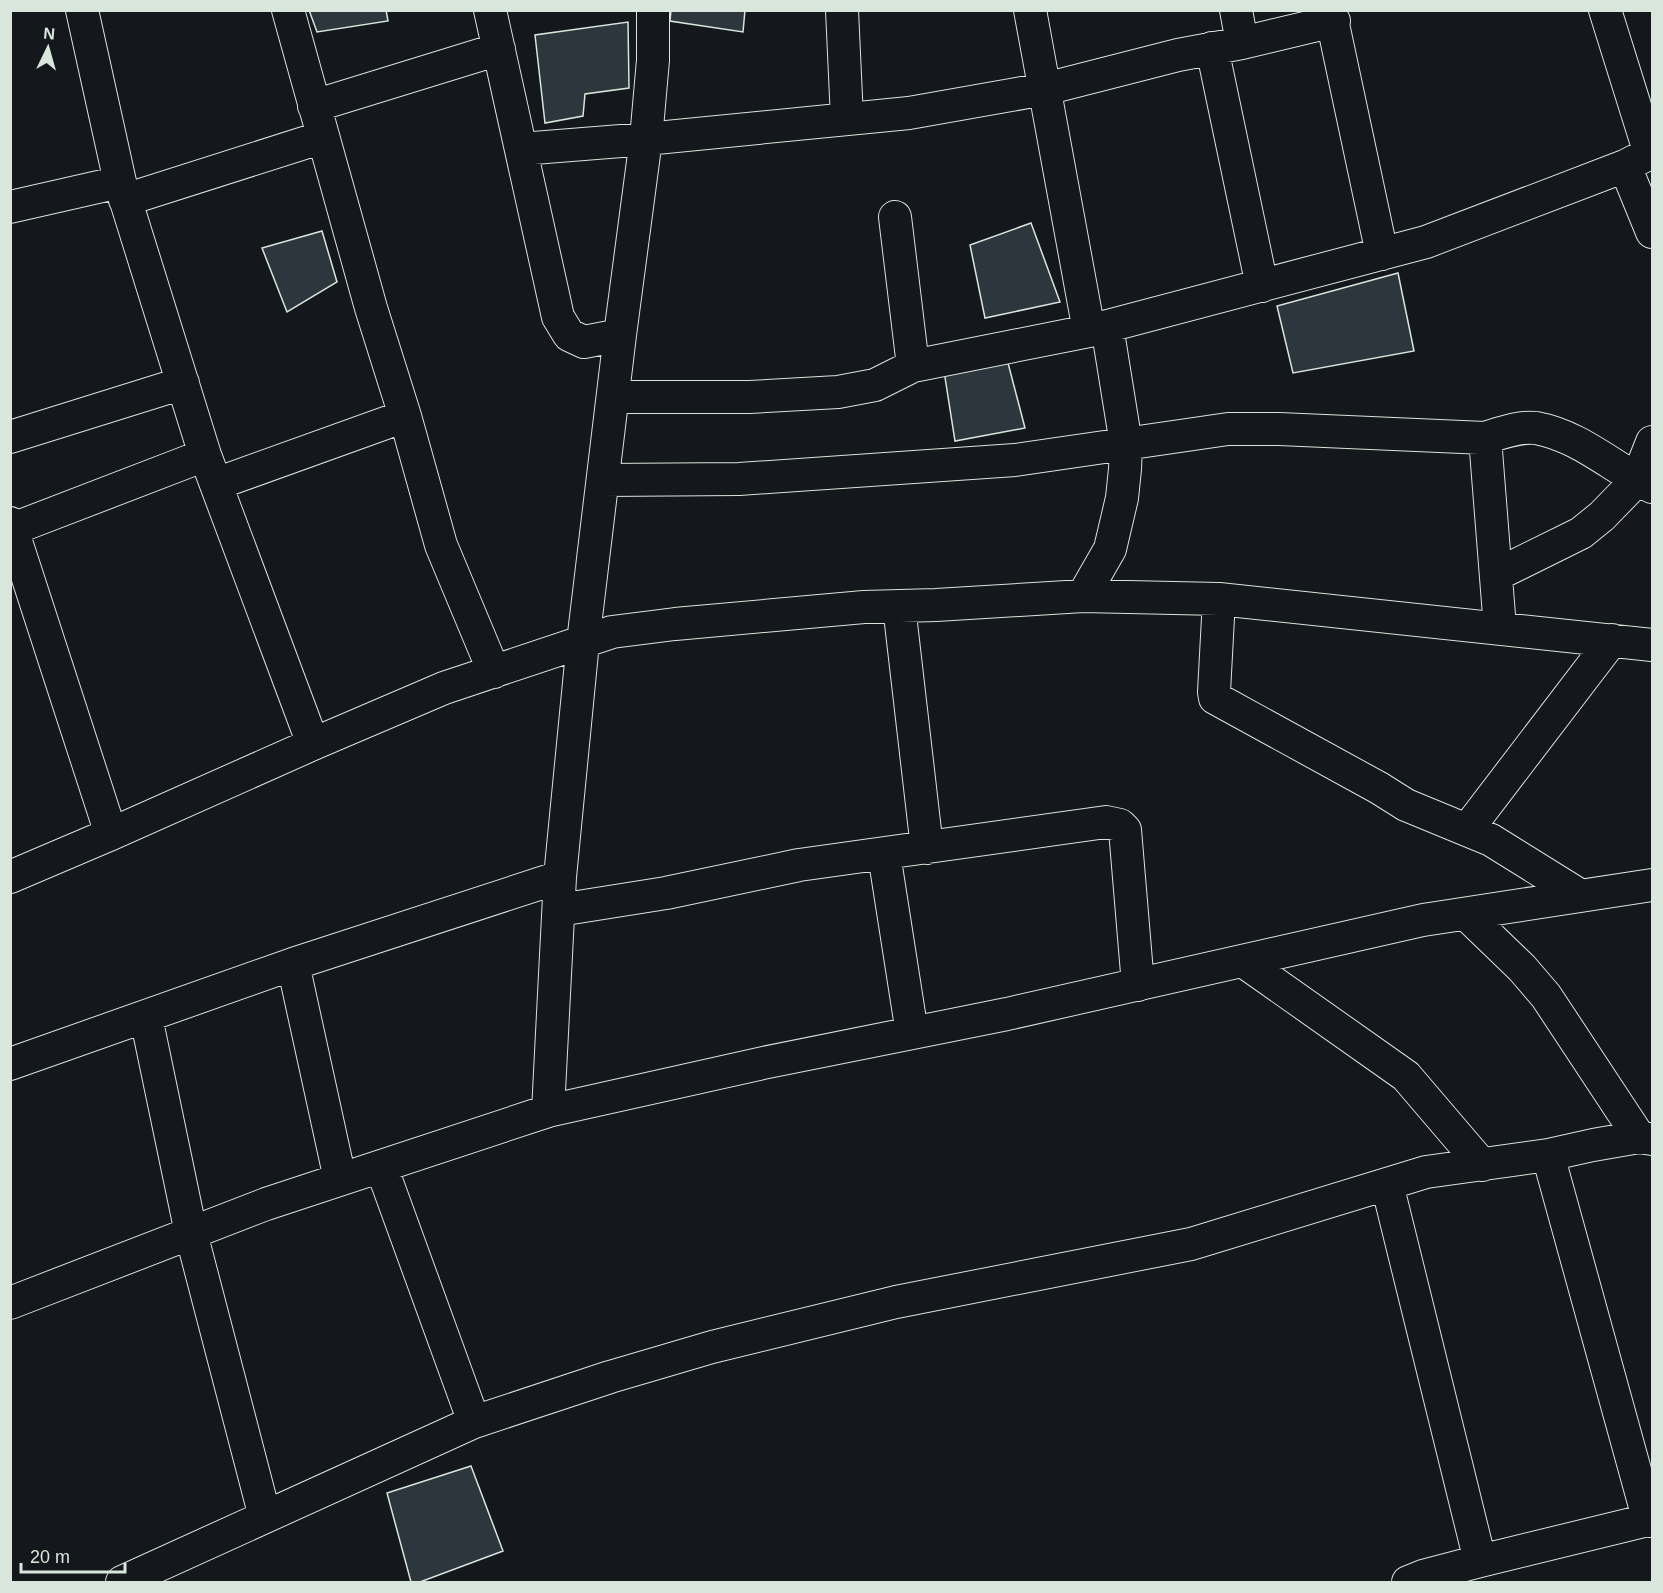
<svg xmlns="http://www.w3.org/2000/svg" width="1663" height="1593" font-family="Arial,sans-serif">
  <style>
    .building { fill: #2c363c; stroke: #d8e6dc; stroke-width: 1.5 }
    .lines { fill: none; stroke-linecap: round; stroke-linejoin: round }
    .minor-casing { stroke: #d8e6dc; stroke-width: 34 }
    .minor { stroke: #14181c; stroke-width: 32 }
  </style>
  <rect width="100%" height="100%" fill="#14181c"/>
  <path class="building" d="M309 10H386L388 21 317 32Z
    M671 10H745L743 32 670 21Z
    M628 22 629 88 585 94 583 116 545 123 535 35Z
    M1031 223 1060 302 985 318 970 245Z
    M322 231 337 282 287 312 262 248Z
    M1398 273 1414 351 1293 373 1277 306Z
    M1008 363 1025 428 955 441 944 371Z
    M471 1466 503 1551 420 1582H411L387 1493Z"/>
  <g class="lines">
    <g class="minor-casing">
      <path id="minor" d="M82 10 120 182 205 455 313 744
        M288 10 371 308 405 416 441 545 494 672
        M490 10 558 317 569 335 584 342 620 335
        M842 10 847 119
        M1030 10 1089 331
        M1236 10 1242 43
        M1330 10 1382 254
        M1605 10 1650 154
        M1212 48 1262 286
        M314 106 499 49
        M521 149 646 139 909 113 1045 89 1178 55 1242 43 1334 21
        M1625 166 1652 232
        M125 200 323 137
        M10 207 120 182
        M895 217 913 366
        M613 397H749L838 392 875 385 913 366 1089 331 1426 242 1625 166 1652 152
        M10 437 183 383
        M1485 438 1500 628
        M603 480 739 479 1015 460 1228 429H1279L1485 438C1501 433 1520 426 1536 428 1580 436 1613 468 1652 487
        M216 484 405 416
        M10 523 111 834
        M10 530 205 455
        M1496 575 1581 533 1602 516 1637 480 1652 442
        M1083 596 1110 549 1122 498 1125 469 1126 444 1107 326
        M1219 599 1214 692 1215 698 1379 788 1406 805 1491 840 1581 896
        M899 606 927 848
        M1467 830 1612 640
        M884 854 912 1033
        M10 877 111 834 313 744 444 688 612 632 675 624 864 607 936 605 1083 596 1219 599 1652 645
        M559 910 666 893 799 865 1106 822 1120 825 1125 830 1138 985
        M1466 914 1522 968 1546 996 1639 1137
        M1243 961 1406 1076 1482 1165
        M293 964 340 1179
        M146 1017 191 1233 265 1517
        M10 1064 293 964 560 877
        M548 1111 560 877 583 642 620 335 646 139 653 60V10
        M1548 1155 1649 1521
        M381 1166 474 1422
        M1387 1184 1480 1561
        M10 1303 266 1204 548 1111 763 1063 1007 1014 1423 920 1652 885
        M122 1582 474 1422 610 1377 712 1347 896 1302 1191 1244 1426 1172 1548 1155 1593 1145 1639 1137 1652 1139
        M1408 1582 1423 1576 1480 1561 1652 1519"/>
    </g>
    <use href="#minor" class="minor"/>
  </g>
  <rect width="1663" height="1593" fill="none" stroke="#d8e6dc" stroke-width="24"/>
  <g transform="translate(48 48) rotate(5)" stroke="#14181c" stroke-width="4.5" paint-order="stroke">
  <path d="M0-4.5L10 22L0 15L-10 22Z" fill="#d8e6dc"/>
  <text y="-9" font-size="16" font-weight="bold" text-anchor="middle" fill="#d8e6dc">N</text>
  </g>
  <path d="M21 1563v9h104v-9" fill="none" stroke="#d8e6dc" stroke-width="3"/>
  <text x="30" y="1563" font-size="18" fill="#d8e6dc" stroke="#14181c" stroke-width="4.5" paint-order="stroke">20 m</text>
</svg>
